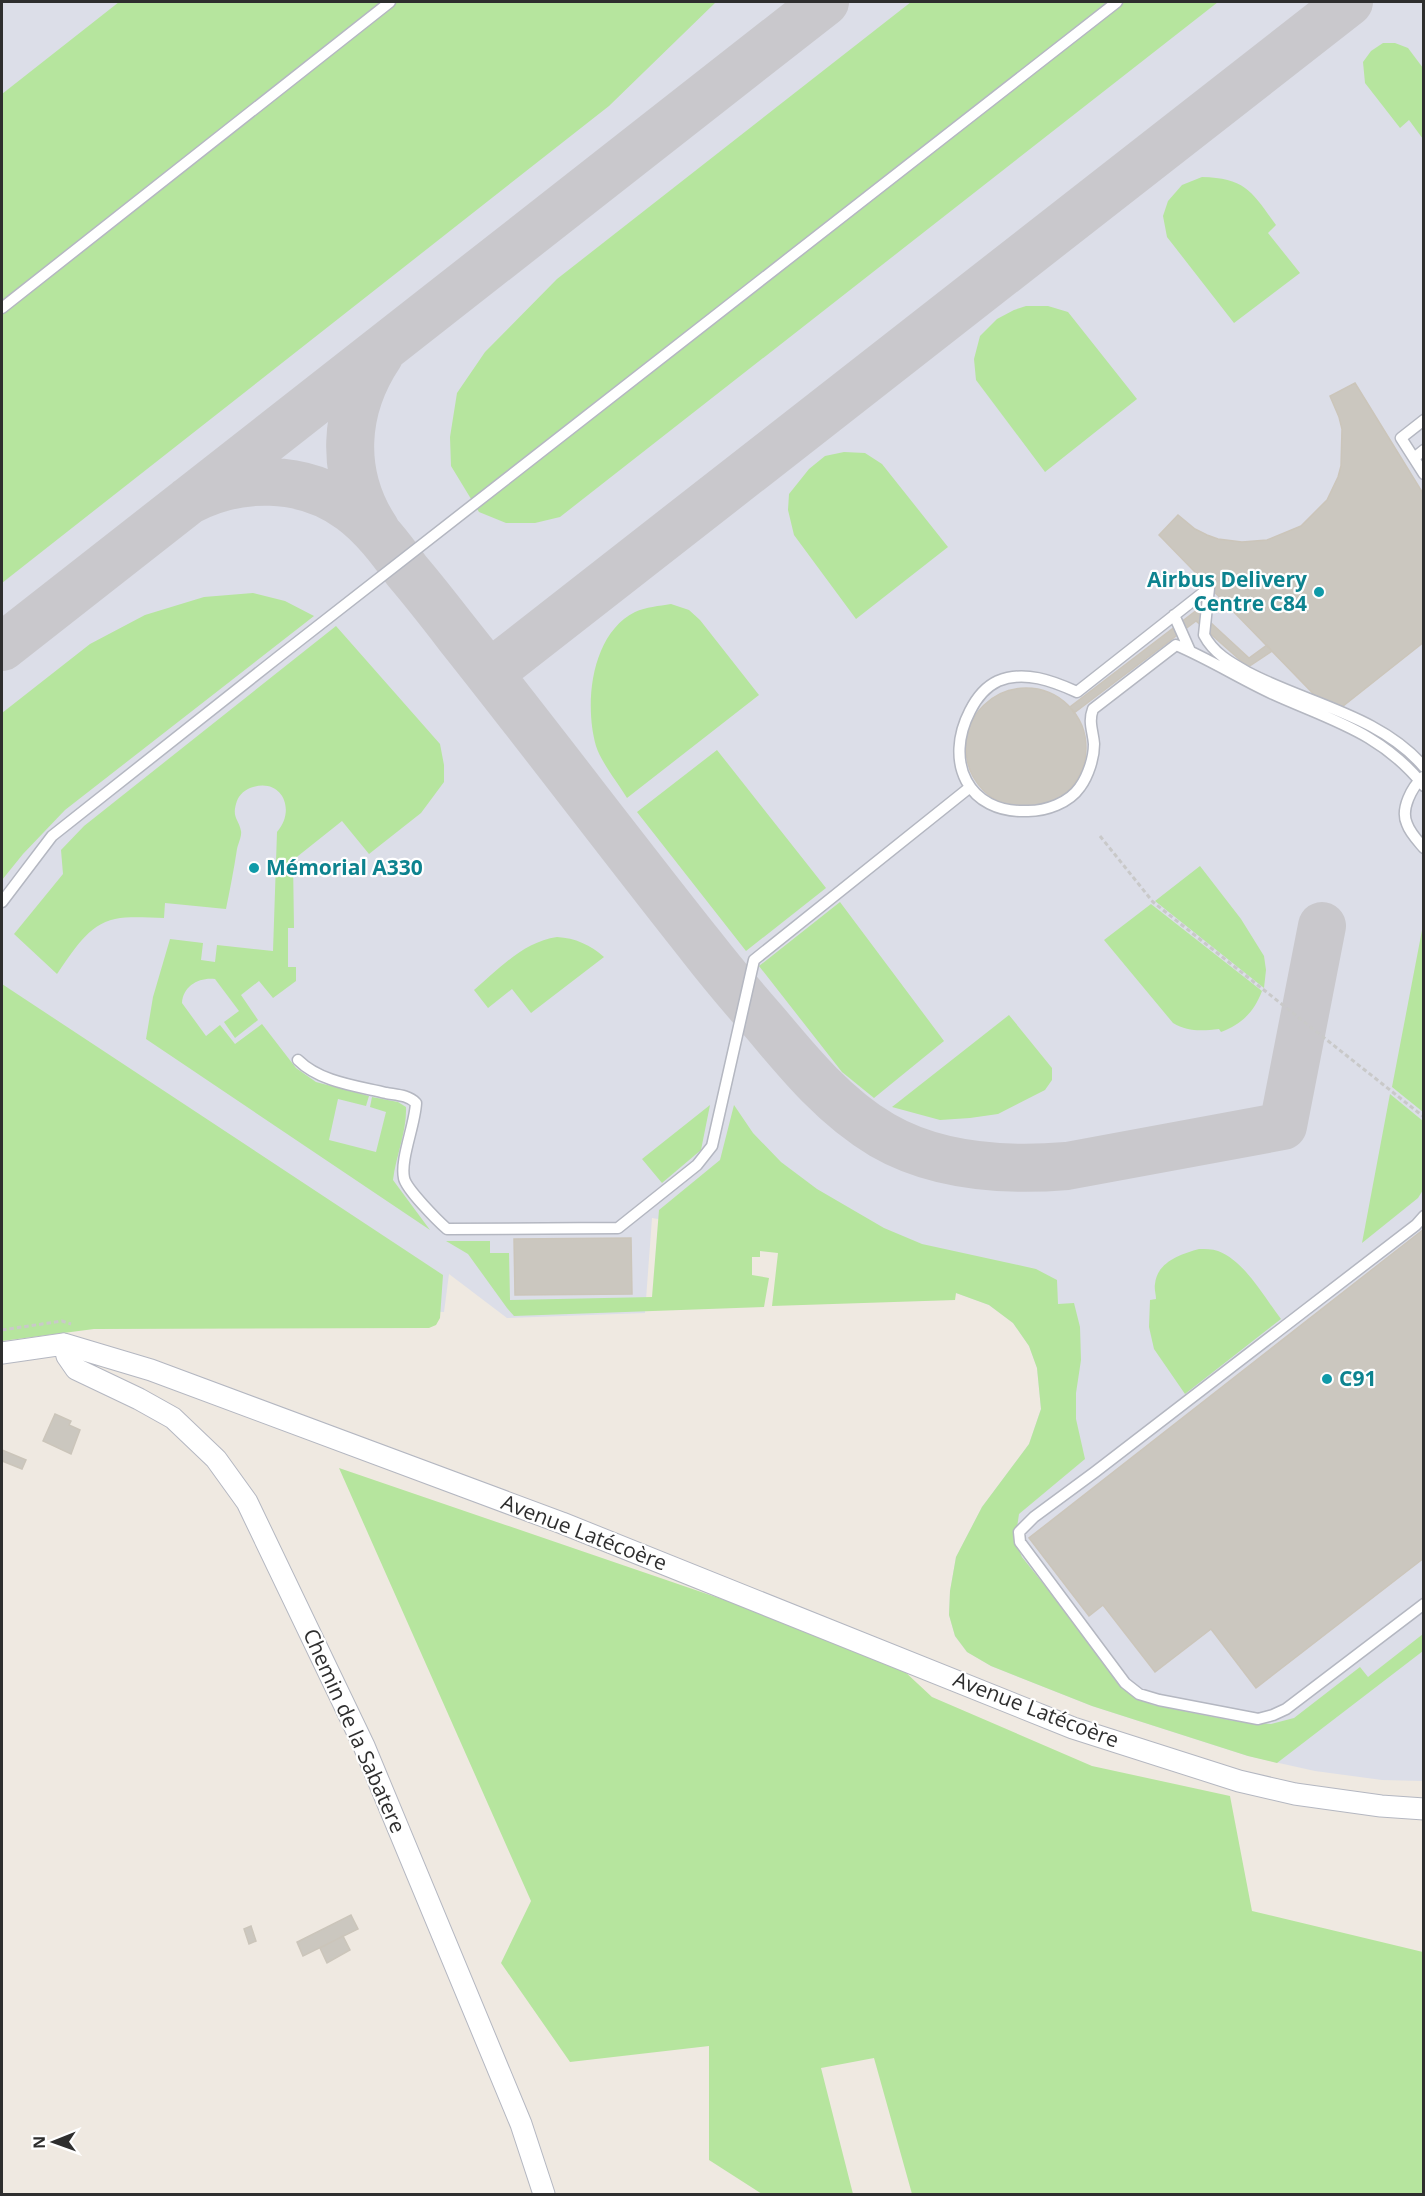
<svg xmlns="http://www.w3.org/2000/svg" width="1425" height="2196" font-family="'Open Sans',sans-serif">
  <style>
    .airport { fill: #dcdee8 }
    .green { fill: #b6e59e }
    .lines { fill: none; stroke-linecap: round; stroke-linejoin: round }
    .taxiway { stroke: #c9c8cc; stroke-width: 48 }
    .building { fill: #cbc7bf; stroke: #cbc5ba; stroke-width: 1.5 }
    .service-casing { stroke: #b4b7c1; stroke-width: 13 }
    .minor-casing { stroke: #b4b7c1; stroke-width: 23 }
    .path { stroke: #c9c9c9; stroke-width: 3; stroke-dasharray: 4.5 3; stroke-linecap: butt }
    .service { stroke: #fff; stroke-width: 10 }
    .minor { stroke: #fff; stroke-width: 21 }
    .culture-dot { fill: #0f9aa8; stroke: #fff; stroke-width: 2 }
    .labels { text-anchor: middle; stroke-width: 4.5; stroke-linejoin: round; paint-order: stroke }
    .culture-label { font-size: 21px; font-weight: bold; fill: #0d838f; stroke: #fff; text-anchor: start }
    .street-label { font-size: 21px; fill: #2e2e2e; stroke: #fff }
  </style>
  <rect width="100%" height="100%" fill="#efe9e1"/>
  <path class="airport" d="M2 2H1423V1781L1382 1780 1315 1771 1248 1756 1092 1706 991 1666 967 1652 955 1636 949 1615 950 1591 956 1557 982 1507 1029 1444 1041 1409 1037 1368 1029 1346 1013 1323 989 1305 956 1293 959 1269 652 1218 645 1313 507 1318 449 1274 444 1312 211 1306 2 1321Z"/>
  <path class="green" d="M119 2H716L609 106 2 583V94Z
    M911 2H1218L560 517 535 523H506L479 512 451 466 450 437 457 393 485 352 557 279Z
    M1383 43H1395L1408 48 1423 68V139L1409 120 1400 128 1365 83 1363 62 1371 51Z
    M1202 177C1246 178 1252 192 1276 225L1268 233 1300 273 1234 323 1167 237 1163 216 1168 201 1182 185Z
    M1026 306H1048L1068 312 1137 399 1045 472 976 380 974 359 980 336 997 319 1014 310Z
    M844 452 865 453 882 464 948 547 856 619 794 535 788 510 789 494 809 469 825 456Z
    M253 593 285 601 314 616 65 810 23 854 2 880V713L90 644 145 615 204 597Z
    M671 604 689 610 700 620 759 695 627 798C618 783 601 762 596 746 584 704 591 634 635 612 646 607 659 606 671 604Z
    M336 626 440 744 444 765V782L421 813 369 854 342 821 293 860 294 928H288V967H296V981L273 998 259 981 241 995 258 1020 235 1038 224 1022 239 1011 215 979C199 977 183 986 182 1003L206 1036 220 1025 235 1044 262 1024 296 1068 316 1082 369 1096 366 1106 338 1099 329 1140 376 1152 386 1112 370 1107 372 1097 398 1102 406 1107C407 1131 396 1156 393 1180L430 1230 146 1039 153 997 170 939 203 943 201 960 215 962 217 945 273 951 277 832C297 809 281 776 250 788 243 791 238 796 236 804 232 818 239 820 241 831 242 836 238 844 237 849 234 869 230 889 226 909L165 903 164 918C148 918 131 916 115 919 88 924 72 953 57 974L14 934 63 874 61 850 84 826Z
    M717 750 826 888 746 951 637 812Z
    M1200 866 1241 919 1264 956 1266 970 1264 988 1155 901Z
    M840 902 944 1041 874 1098 842 1072 759 966Z
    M1151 904 1262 991C1254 1012 1242 1024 1221 1032L1219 1029C1202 1031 1188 1032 1173 1023L1104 940Z
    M1423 925V1112L1392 1087Z
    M557 937C575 938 591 945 604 957L531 1013 512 989 488 1008 474 990C499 969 523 942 557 937Z
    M2 984 443 1275 440 1318 436 1325 429 1328 94 1329 2 1341Z
    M1009 1015 1052 1068V1080L1045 1090 998 1114 970 1118 940 1120 892 1107Z
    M1390 1094 1423 1121V1190L1418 1198 1362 1243Z
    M710 1105 701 1150 662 1183 642 1159Z
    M734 1105 753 1133 781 1162 817 1189 884 1228 922 1244 1036 1269 1057 1280 1058 1304 1074 1303 1080 1327 1081 1360 1076 1393V1419L1085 1459 1019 1514 1015 1541 1022 1557 1132 1695 1153 1705 1234 1721 1271 1724 1294 1718 1360 1667 1368 1677 1423 1634V1651L1277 1763 1248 1756 1092 1706 991 1666 967 1652 955 1636 949 1615 950 1591 956 1557 982 1507 1029 1444 1041 1409 1037 1368 1029 1346 1013 1323 989 1305 956 1293 955 1300 772 1306 778 1253 760 1251V1257H752V1275L769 1278 764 1307 514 1316 507 1308 468 1254 446 1241H490V1253H509L510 1300 652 1297 659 1210 720 1160Z
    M1199 1249C1205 1249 1212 1249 1218 1251 1246 1262 1263 1296 1281 1319L1185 1394 1154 1349 1149 1327 1150 1300 1156 1299C1156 1294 1154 1289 1155 1284 1157 1262 1181 1254 1199 1249Z
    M339 1468 888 1656 932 1697 1092 1766 1230 1796 1252 1911 1423 1952V2194H912L874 2058 821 2068 853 2194H762L709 2160V2046L570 2062 501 1963 531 1901Z"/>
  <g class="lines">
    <path class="taxiway" d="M188 501C239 474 303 474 351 509 373 525 391 549 407 571 425 592 442 614 459 636 541 739 620 844 701 946 722 973 744 999 766 1024 800 1065 836 1108 882 1135 937 1167 1006 1171 1067 1166L1283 1126 1322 926
      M376 530C339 474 343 409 380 354
      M2 647 825 2
      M489 674 1349 2"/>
  </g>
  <path class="building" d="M1355 383 1424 495V642L1333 714 1159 535 1178 515 1195 529 1207 535 1218 539 1242 542 1267 540 1301 526 1327 500 1338 477 1341 466 1342 429 1339 417 1330 396Z
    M1197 610 1249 658 1267 645 1272 651 1248 667 1196 621 1074 713 1070 707Z
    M966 748a60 60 0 1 1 120 0a60 60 0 1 1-120 0Z
    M1424 1229V1558L1256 1688 1211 1629 1155 1672 1103 1605 1089 1616 1029 1538Z
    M631 1238 632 1294 515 1295 514 1239Z
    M55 1414 71 1421 69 1425 80 1430 71 1454 43 1441Z
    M2 1450 26 1460 22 1469 2 1461Z
    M351 1915 358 1929 303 1956 297 1942Z
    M251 1926 256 1941 249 1944 244 1929Z
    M343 1936 350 1950 327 1963 320 1948Z"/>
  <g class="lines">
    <g class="service-casing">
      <path id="service" d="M2 308 390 2
        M1424 420 1401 438 1424 474
        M1414 458 1424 450
        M1209 588 1077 692C1053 681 1024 670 998 681 985 687 976 699 970 711 944 761 967 814 1028 811 1046 811 1069 803 1080 787 1088 776 1094 758 1094 744 1093 731 1088 722 1093 709L1176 645C1209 659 1239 678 1271 693 1330 720 1381 732 1424 786
        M1209 588 1204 635C1214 654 1231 663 1249 673 1306 703 1381 716 1424 767
        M1174 615 1190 651
        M1423 777C1412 787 1400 809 1407 824 1410 833 1418 841 1424 848
        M2 902 52 836 277 658 1117 2
        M298 1060C320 1082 357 1086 386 1093 397 1095 408 1095 416 1103 415 1125 400 1159 404 1178 406 1189 438 1221 447 1229L618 1228 697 1165 712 1146 754 960 969 788
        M1424 1216 1416 1225 1095 1472 1034 1517 1019 1532 1020 1542 1125 1683 1139 1694 1159 1700 1258 1719 1273 1715 1286 1709 1424 1604"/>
    </g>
    <g class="minor-casing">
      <path id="minor" d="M64 1344 67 1356 76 1369 139 1399 173 1418 216 1459 247 1502 364 1746 521 2124 544 2194
        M2 1353 64 1344 151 1370 562 1523 1073 1728 1239 1781 1295 1794 1381 1806 1424 1809"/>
    </g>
    <path class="path" d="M1100 836 1153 902 1424 1117
      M2 1330 62 1321 71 1324"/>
    <use href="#service" class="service"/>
    <use href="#minor" class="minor"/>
  </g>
  <g class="culture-dot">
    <circle cx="1319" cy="592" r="6"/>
    <circle cx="254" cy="868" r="6"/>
    <circle cx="1327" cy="1379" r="6"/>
  </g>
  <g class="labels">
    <g class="culture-label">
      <text x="1307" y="587" text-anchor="end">Airbus Delivery<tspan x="1307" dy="24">Centre C84</tspan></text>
      <text x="266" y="875">Mémorial A330</text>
      <text x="1339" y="1386">C91</text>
    </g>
    <g class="street-label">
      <text transform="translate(584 1533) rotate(21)" y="7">Avenue Latécoère</text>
      <text transform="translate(1036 1710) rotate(21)" y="7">Avenue Latécoère</text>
      <text transform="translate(354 1731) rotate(66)" y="7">Chemin de la Sabatere</text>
    </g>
  </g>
  <rect width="1425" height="2196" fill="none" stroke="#2e2e2e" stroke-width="6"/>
  <g transform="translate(54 2142) rotate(269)" stroke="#ffffff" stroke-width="4.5" paint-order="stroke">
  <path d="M0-4.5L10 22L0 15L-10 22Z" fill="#2e2e2e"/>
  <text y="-9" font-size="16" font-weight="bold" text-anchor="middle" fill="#2e2e2e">N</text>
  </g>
</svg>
